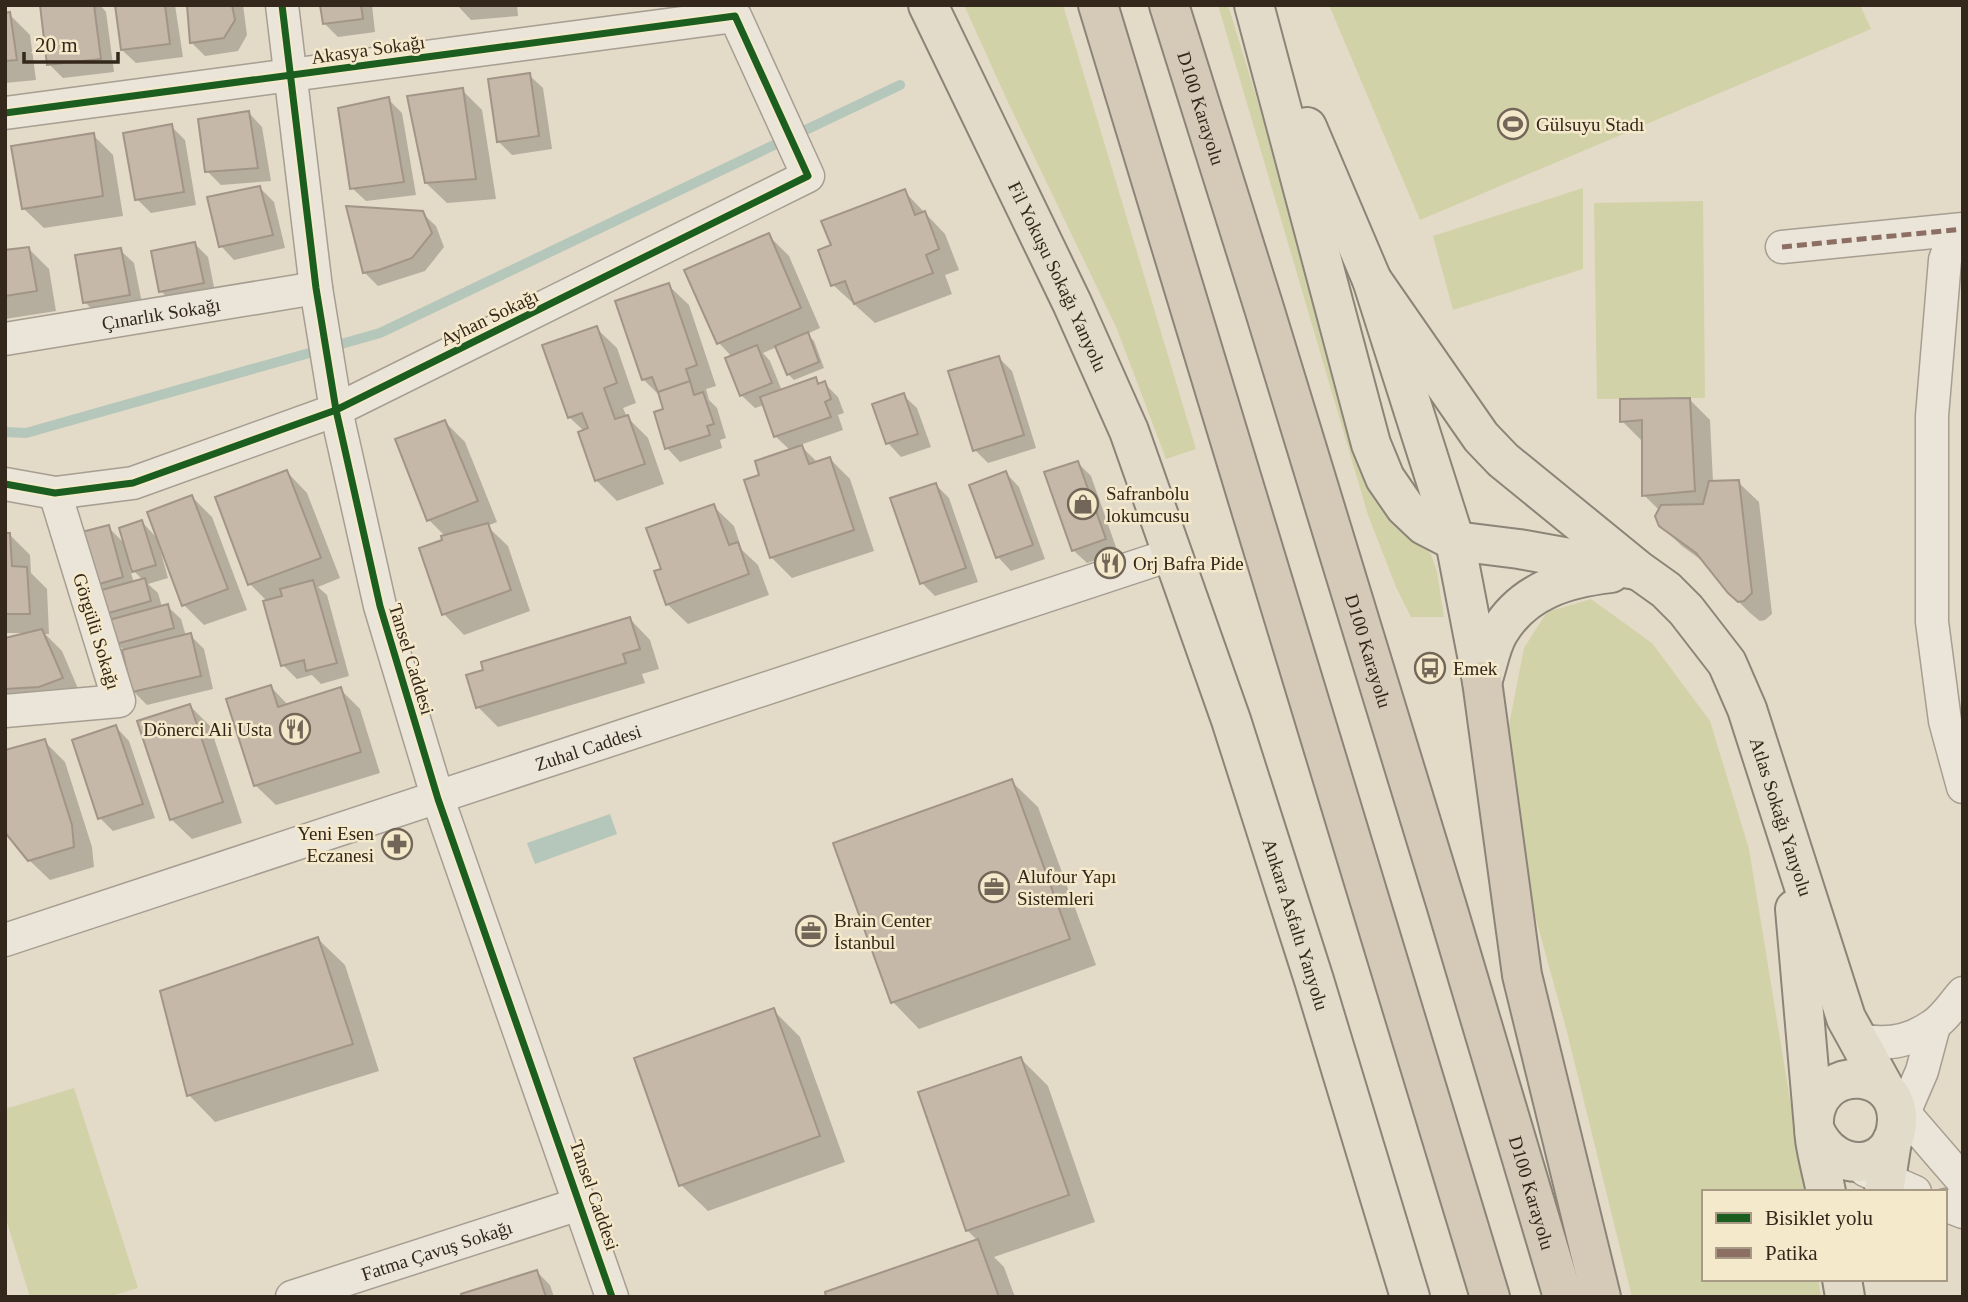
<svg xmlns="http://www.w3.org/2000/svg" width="1968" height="1302" font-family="'Times New Roman',serif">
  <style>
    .green { fill: #d2d2a9 }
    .water { fill: #b4c7ba }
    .shadow { fill: #0003; fill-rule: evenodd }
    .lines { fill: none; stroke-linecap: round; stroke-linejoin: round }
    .stream { stroke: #b4c7ba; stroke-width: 10 }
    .building { fill: #c6b8a8; stroke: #a29587; stroke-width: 2 }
    .minor-casing { stroke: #a69e91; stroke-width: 35 }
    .major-casing { stroke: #8c8478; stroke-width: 42 }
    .highway-casing { stroke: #8c8478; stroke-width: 42 }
    .minor { stroke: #eae4d9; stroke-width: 32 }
    .major { stroke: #e2dbca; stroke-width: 38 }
    .highway { stroke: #d5cab8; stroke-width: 38 }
    .quiet { stroke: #8d6e63; stroke-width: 5; stroke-dasharray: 10 5; stroke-linecap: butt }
    .cycleway-casing { stroke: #f5e9cb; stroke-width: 11 }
    .cycleway { stroke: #1b5e20; stroke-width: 7 }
    .labels { text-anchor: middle; stroke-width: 5; stroke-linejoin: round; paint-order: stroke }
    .street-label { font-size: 19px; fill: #34271b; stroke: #f5e9cb }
    .poi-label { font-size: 19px; fill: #34271b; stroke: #f5e9cb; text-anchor: start }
  </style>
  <rect width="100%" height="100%" fill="#e3dac7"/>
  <path class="green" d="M964 5H1063L1196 449 1166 459 1117 329 1007 100Z
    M1218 5H1228L1289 204 1399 515 1431 554 1437 572 1444 617H1411L1396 587 1368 515Z
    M1329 5H1860L1871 29 1420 220Z
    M1583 188V269L1453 310 1433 236Z
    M1703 201 1705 398 1597 399 1594 203Z
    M1591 599 1652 643 1710 721 1749 849 1805 1192H1704V1279H1818L1821 1297H1632L1567 1032 1530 897 1507 735 1524 648 1547 612Z
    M74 1088 138 1288 108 1297H30L5 1216V1109Z"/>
  <path class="water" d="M610 814 617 834 535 864 527 843Z"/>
  <path class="shadow" d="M42 5H100L106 12 114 72 63 78 49 64Z
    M116 5H175L183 57 136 63 122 50Z
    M189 5H243L247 35 238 51 205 56 191 42Z
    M322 5H372L375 32 338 37 324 23Z
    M457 5H517L518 16 471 20Z
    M9 14 30 35 36 80 5 83V15Z
    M529 75 543 88 552 149 512 155 499 142Z
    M462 90 482 110 496 199 447 203 426 183Z
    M388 99 402 113 416 195 366 201 352 188Z
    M249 113 262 127 271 181 221 185 207 171Z
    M171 126 185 140 196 205 151 213 137 199Z
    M93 135 113 155 123 216 44 228 23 208Z
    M260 188 274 202 285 248 234 260 221 246Z
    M904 191 945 234 959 270 945 275 952 294 875 323 833 285V246Z
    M422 213 436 226 444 247 425 271 378 286 365 273Z
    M768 235 789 256 820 328 807 334 814 341 824 368 794 380 788 374 777 347 763 353 770 361 782 391 815 379 821 384 824 383 838 397 844 413 838 415 843 430 800 445 818 463 830 459 850 479 874 551 792 578 771 557 762 476 791 451 775 436 764 405 755 408 741 395 732 357 719 343Z
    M195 244 208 257 216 297 174 305 161 291Z
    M28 248 49 269 56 311 5 319V252Z
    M120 250 134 263 143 308 98 316 85 302Z
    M668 285 689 305 716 386 706 389 709 400 717 408 726 438 720 440 722 448 680 462 667 448 665 410 661 397 643 379Z
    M596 328 617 348 636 403 623 408 627 417 648 438 664 484 617 501 596 480 584 431 569 417Z
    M999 358 1012 371 1036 448 988 463 975 450Z
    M903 395 917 408 931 447 901 457 888 443Z
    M1690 400 1710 420 1713 482H1738L1759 502 1772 614 1765 620 1760 621 1750 613 1729 592 1708 565 1682 546 1660 525V511L1644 495 1643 442 1622 421Z
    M445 422 465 442 497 522 487 526 508 546 530 611 464 635 444 614 446 537 429 520Z
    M1078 463 1091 476 1118 553 1087 563 1073 550Z
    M287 472 307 493 340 578 318 587 327 595 349 676 321 684 312 675 297 679 283 665 268 602 250 584Z
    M1006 473 1019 487 1045 559 1011 571 998 557Z
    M936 485 949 498 978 582 935 596 922 583Z
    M192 497 212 517 247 610 204 625 184 605Z
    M713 506 734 526 742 550 758 565 769 595 688 624 667 604 663 570Z
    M142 522 157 538 168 578 148 584 158 593 162 607 167 606 181 619 186 636 190 635 204 649 213 689 147 705 133 691 123 649 117 643 114 620 106 613 91 586 108 527 126 545ZM129 566 143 580 134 583Z
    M5 535H10L30 555 31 573 47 589 49 634H45L62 651 82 698 5 710V640L26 633H5Z
    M630 619 650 640 659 669 642 674 645 683 498 727 478 707Z
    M271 687 288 705 340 689 360 709 380 773 276 805 255 785Z
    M190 706 210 726 242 823 192 839 171 819Z
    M116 727 129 741 155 818 113 831 100 818Z
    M44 741 65 762 92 847 94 867 50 880 29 860Z
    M1011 781 1038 807 1096 965 919 1029 893 1002Z
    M318 939 345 965 379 1071 215 1122 189 1095Z
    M773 1010 800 1037 845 1162 708 1211 681 1185Z
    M1021 1059 1048 1086 1095 1222 994 1257 1004 1267 1015 1297H828L978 1241 967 1230Z
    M537 1272 550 1285 554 1297H464Z"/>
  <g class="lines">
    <path class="stream" d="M5 432 26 433 380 333 900 85"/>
  </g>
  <path class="building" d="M40 5H94L101 59 47 65Z
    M115 5H165L170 44 121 50Z
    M187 5H232L235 20 224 38 190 43Z
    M320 5H361L363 19 323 24Z
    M10 12 17 60 5 61V13Z
    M530 73 539 136 497 142 488 79Z
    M463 88 476 179 425 183 407 96Z
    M389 97 404 182 350 189 338 108Z
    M249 111 258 168 205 172 198 119Z
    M172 124 184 192 135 200 123 133Z
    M94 133 103 196 22 209 11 146Z
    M260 186 273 235 219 247 207 197Z
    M905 189 915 215 925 211 939 249 926 255 933 273 854 304 845 281 831 286 818 250 831 245 821 221Z
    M346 206 423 211 432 233 412 258 379 270 363 273Z
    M769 233 801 308 717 344 684 270Z
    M195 242 204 283 159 292 151 251Z
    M29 247 37 291 5 296V250Z
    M121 248 130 295 83 303 75 255Z
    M669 283 697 365 686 369 690 381 658 392 652 377 642 380 615 301Z
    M597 326 617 383 604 388 615 419 628 415 645 464 595 481 578 432 588 428 582 413 568 418 542 345Z
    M808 332 819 362 787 375 775 346Z
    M757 345 772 383 740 396 725 358Z
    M999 356 1024 435 973 451 948 371Z
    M816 377 818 384 825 381 831 399 825 402 831 417 774 437 760 397Z
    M690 381 694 395 703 392 714 424 707 426 710 435 665 449 654 412 663 409 658 392Z
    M904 393 918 434 886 444 872 404Z
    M1690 398 1695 491 1642 496V420L1620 422V399Z
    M445 420 478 501 427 521 395 439Z
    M802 445 809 464 830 457 854 530 770 558 744 480 759 475 755 461Z
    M1078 461 1106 539 1072 551 1044 472Z
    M287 470 321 558 248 585 215 497Z
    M1006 471 1033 545 996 558 969 485Z
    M1739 480 1752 593 1744 601 1738 602 1728 593 1696 553 1659 526 1655 516 1661 505 1703 504 1709 481Z
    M936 483 966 568 920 584 890 498Z
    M192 495 228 589 182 606 147 512Z
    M714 504 729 545 738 542 749 574 666 605 654 571 661 569 646 528Z
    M142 520 156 565 132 572 119 528Z
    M488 523 511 590 442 615 419 548 442 540 441 536Z
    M109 525 123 577 89 587 74 534Z
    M5 533H10L12 566 27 567 30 614H5Z
    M145 578 151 601 105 614 98 591Z
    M313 580 337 663 306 671 304 660 281 666 263 601 282 596 280 589Z
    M168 604 174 628 116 644 109 620Z
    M630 617 640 649 623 654 626 663 476 708 466 675 483 670 481 662Z
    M42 629 63 678 39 687 5 689V638Z
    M191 633 201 676 132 692 122 650Z
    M271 685 278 707 341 687 361 752 254 786 226 699Z
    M190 704 223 802 170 820 137 721Z
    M116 725 143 804 98 819 72 740Z
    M45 739 72 825 74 847 28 861 7 835 5 830V750Z
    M1012 779 1070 939 891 1003 833 843Z
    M318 937 353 1044 187 1096 160 991Z
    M774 1008 820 1136 679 1186 634 1058Z
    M1021 1057 1069 1195 966 1231 918 1092Z
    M978 1239 999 1297H826L825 1292Z
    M537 1270 546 1297H462L461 1294Z"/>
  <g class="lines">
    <g class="minor-casing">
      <g id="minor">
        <path d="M282 5 316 288 336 410 380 606 438 799 612 1297"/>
        <path d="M5 113 735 16 808 176 336 410 133 483 55 493 5 484"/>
        <path d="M1955 231 1945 260 1932 416V622L1945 721 1963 787"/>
        <path d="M1782 247 1963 229"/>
        <path id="s1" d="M5 339 316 288"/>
        <path d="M5 711 119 701 55 493"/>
        <path id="s2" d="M5 940 1173 554"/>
        <path d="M1857 1039C1883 1046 1909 1042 1932 1026 1944 1019 1954 1003 1963 993"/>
        <path d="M1893 1100 1963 1181"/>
        <path d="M1894 1136 1922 1071 1934 1026"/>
        <path d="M1865 1170 1915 1192"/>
        <path d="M1945 1205 1963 1212"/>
        <path id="s3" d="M292 1297 582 1203"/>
      </g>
    </g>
    <g class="major-casing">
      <g id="major">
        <path id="s4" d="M928 5 1072 303 1129 431 1231 720 1314 980 1410 1297"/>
        <path d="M1254 5 1371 444 1385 478 1405 507 1424 525 1455 541 1519 549 1636 570"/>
        <path d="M1307 127 1372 280 1455 541 1482 681"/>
        <path id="s5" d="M1372 280 1481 437 1503 460 1638 570 1666 590 1686 610 1727 663 1747 709 1846 1018 1885 1089"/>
        <path d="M1483 679C1488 664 1491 645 1499 632 1524 590 1567 578 1611 573"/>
        <path d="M1795 909 1814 1128C1834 1178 1896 1171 1897 1120 1898 1070 1826 1063 1815 1112 1810 1133 1822 1170 1826 1192"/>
        <path d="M1884 1192 1892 1141"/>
        <path d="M1842 1279 1845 1297"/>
      </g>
    </g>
    <g class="highway-casing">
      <g id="highway">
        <path d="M1098 5 1490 1297"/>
        <path id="s6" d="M1169 5 1264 308 1447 907 1563 1297"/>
        <path d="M1482 681 1522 975 1601 1297"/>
      </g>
    </g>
    <use href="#minor" class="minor"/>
    <use href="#major" class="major"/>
    <use href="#highway" class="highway"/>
    <path class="quiet" d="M1782 247 1963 229"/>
    <g class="cycleway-casing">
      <path id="cycleway" d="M282 5 316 288 336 410 380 606 438 799 612 1297
        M5 113 735 16 808 176 336 410 133 483 55 493 5 484"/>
    </g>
    <use href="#cycleway" class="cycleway"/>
  </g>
  <defs>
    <g id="stadium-ring" transform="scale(1.575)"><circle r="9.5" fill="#f5e9cb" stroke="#716657" stroke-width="1.5"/><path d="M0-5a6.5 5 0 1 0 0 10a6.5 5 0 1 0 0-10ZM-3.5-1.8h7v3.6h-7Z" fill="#716657"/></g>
    <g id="shop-ring" transform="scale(1.575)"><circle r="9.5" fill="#f5e9cb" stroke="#716657" stroke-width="1.5"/><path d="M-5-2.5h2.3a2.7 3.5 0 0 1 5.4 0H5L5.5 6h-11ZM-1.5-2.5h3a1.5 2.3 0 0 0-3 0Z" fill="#716657"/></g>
    <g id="restaurant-ring" transform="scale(1.575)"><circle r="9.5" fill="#f5e9cb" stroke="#716657" stroke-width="1.5"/><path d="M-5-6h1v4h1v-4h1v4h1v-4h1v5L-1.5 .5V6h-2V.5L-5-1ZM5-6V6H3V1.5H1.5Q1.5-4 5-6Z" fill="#716657"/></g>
    <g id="bus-ring" transform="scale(1.575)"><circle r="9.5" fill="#f5e9cb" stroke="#716657" stroke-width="1.5"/><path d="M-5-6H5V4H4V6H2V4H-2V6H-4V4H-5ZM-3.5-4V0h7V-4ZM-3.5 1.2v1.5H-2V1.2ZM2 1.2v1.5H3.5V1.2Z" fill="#716657"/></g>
    <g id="pharmacy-ring" transform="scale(1.575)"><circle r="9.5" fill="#f5e9cb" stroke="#716657" stroke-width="1.5"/><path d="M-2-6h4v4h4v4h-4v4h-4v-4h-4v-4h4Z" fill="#716657"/></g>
    <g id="office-ring" transform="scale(1.575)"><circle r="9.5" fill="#f5e9cb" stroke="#716657" stroke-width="1.5"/><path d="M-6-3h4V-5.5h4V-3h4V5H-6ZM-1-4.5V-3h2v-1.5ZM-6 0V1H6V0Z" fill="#716657"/></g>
  </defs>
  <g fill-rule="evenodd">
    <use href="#stadium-ring" x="1513" y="124"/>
    <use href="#shop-ring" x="1083" y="504"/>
    <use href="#restaurant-ring" x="1110" y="563"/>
    <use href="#bus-ring" x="1430" y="668"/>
    <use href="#restaurant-ring" x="295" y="729"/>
    <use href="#pharmacy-ring" x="397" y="844"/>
    <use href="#office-ring" x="994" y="887"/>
    <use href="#office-ring" x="811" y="931"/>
  </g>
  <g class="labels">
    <g class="street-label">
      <text transform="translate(368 49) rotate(-8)" y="7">Akasya Sokağı</text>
      <text dy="7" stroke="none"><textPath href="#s6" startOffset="108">D100 Karayolu</textPath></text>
      <text dy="7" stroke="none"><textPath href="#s4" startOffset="301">Fil Yokuşu Sokağı Yanyolu</textPath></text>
      <text dy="7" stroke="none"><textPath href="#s1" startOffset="158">Çınarlık Sokağı</textPath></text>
      <text transform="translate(489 317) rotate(-26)" y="7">Ayhan Sokağı</text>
      <text transform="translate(97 631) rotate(73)" y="7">Görgülü Sokağı</text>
      <text dy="7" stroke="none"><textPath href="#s6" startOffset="676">D100 Karayolu</textPath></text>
      <text transform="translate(412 659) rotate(73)" y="7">Tansel Caddesi</text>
      <text dy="7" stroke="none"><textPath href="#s2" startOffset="614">Zuhal Caddesi</textPath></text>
      <text dy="7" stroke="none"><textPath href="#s5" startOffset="690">Atlas Sokağı Yanyolu</textPath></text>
      <text dy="7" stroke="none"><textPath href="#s4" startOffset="992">Ankara Asfaltı Yanyolu</textPath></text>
      <text dy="7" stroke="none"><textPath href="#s6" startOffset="1242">D100 Karayolu</textPath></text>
      <text transform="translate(595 1195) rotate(71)" y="7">Tansel Caddesi</text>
      <text dy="7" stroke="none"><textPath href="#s3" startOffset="152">Fatma Çavuş Sokağı</textPath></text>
    </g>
    <g class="poi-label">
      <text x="1536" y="131">Gülsuyu Stadı</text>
      <text x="1106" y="500">Safranbolu<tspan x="1106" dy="22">lokumcusu</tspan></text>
      <text x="1133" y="570">Orj Bafra Pide</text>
      <text x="1453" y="675">Emek</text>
      <text x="272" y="736" text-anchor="end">Dönerci Ali Usta</text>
      <text x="374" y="840" text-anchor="end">Yeni Esen<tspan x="374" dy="22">Eczanesi</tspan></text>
      <text x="1017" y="883">Alufour Yapı<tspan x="1017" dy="22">Sistemleri</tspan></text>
      <text x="834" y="927">Brain Center<tspan x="834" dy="22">İstanbul</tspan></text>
    </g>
  </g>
  <rect width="1968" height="1302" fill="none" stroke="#34271b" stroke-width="14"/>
  <rect x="1702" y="1190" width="245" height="91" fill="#f5e9cb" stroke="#a89b85" stroke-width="2"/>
  <rect x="1716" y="1213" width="35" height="10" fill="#1b5e20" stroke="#a89b85" stroke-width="2"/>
  <text x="1765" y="1225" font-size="21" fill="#34271b">Bisiklet yolu</text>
  <rect x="1716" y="1248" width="35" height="10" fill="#8d6e63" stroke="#a89b85" stroke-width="2"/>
  <text x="1765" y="1260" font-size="21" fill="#34271b">Patika</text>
  <path d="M24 52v10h94v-10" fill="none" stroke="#34271b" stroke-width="3.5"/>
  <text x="35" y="52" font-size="21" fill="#34271b" stroke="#f5e9cb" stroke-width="5" paint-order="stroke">20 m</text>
</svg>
